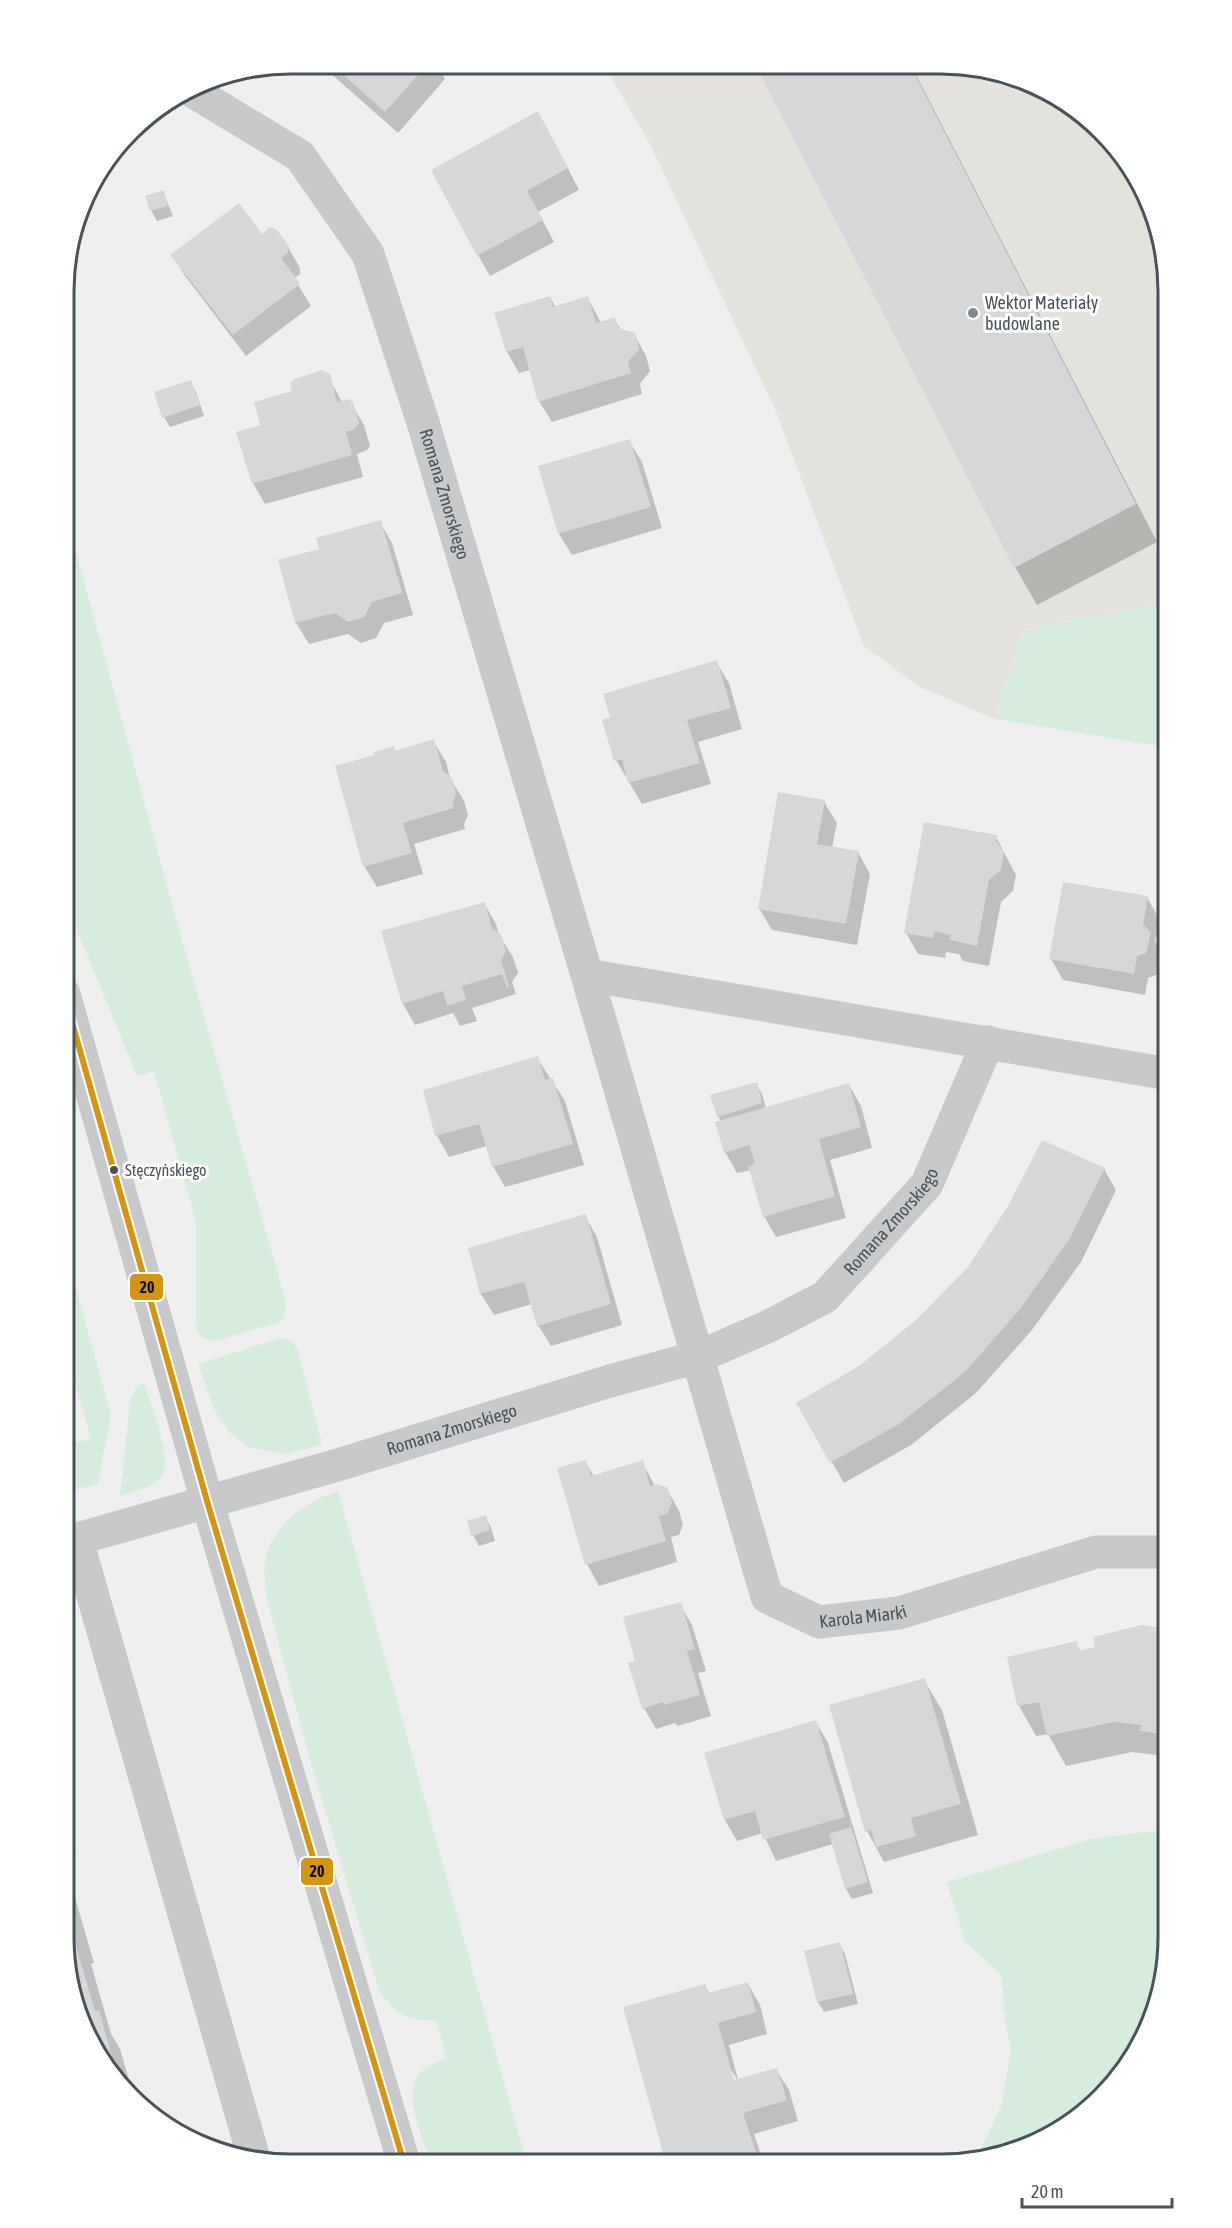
<svg xmlns="http://www.w3.org/2000/svg" width="1232" height="2228" font-family="'Asap Condensed',sans-serif">
  <style>
    .commercial { fill: #e4e2dd }
    .green { fill: #d6ecdd }
    .shadow { fill: #0003; fill-rule: evenodd }
    .building { fill: #d5d7d8 }
    .lines { fill: none; stroke-linecap: round; stroke-linejoin: round }
    .minor { stroke: #c7c9ca; stroke-width: 33 }
    .bus-1-casing { stroke: #fff; stroke-width: 10 }
    .bus-1 { stroke: #d49512; stroke-width: 6 }
    .poi-dot { fill: #828a8e; stroke: #fff; stroke-width: 2 }
    .bus-dot { fill: #485359; stroke: #fff; stroke-width: 2 }
    .labels { text-anchor: middle; stroke-width: 6; stroke-linejoin: round; paint-order: stroke }
    .bus-label { font-size: 16px; fill: #485359; stroke: #fff; text-anchor: start }
    .poi-label { font-size: 18px; fill: #485359; stroke: #fff; text-anchor: start }
    .street-label { font-size: 18px; fill: #485359; stroke: #fff }
    .rim { fill: none; stroke: #485359; stroke-width: 3 }
    .line-badge { stroke: #fff; stroke-width: 2 }
    .pale-badge-label { font-size: 16px; text-anchor: middle; font-weight: bold; fill: #111 }
  </style>
  <rect width="100%" height="100%" fill="#efefef"/>
  <path class="commercial" d="M604 65 986 67 1042 86 1091 119 1130 164 1157 217 1169 290V602L1023 630 995 719 918 686 864 646 775 409 650 144Z"/>
  <path class="green" d="M65 512 179 930 285 1298 286 1308 283 1320 274 1324 215 1341C203 1340 199 1336 196 1325V1222L154 1071 137 1076 82 942 64 893Z
    M1169 602V748L995 719 1023 630Z
    M64 1245 111 1415 98 1484 65 1493 64 1488V1446L91 1438 64 1344Z
    M280 1338 293 1341 298 1351 322 1445 284 1454 248 1447 229 1432 214 1409 198 1364Z
    M144 1383C150 1403 173 1457 162 1475 155 1488 133 1491 120 1496L130 1400 138 1385Z
    M338 1491 527 2164H432C423 2141 401 2092 421 2072 428 2065 437 2062 446 2058L437 2021C405 2019 398 2018 379 1990L312 1767 267 1600C265 1584 262 1564 268 1549 269 1545 273 1540 275 1537 291 1512 311 1500 338 1491Z
    M1169 1829 1168 1953 1152 2024 1122 2076 1080 2118 1015 2153 976 2159 1001 2107 1011 2049 1005 2021 1001 1975 965 1941 947 1882 1090 1839Z"/>
  <path class="shadow" d="M324 63 437 64 445 79 398 133 329 72Z
    M757 66 912 67 1157 542 1037 605 1015 567Z
    M550 134 579 190 538 212 554 242 490 276 478 255Z
    M163 192 173 216 157 221 151 210Z
    M261 236 288 247 300 268V274L294 278 311 306 246 356 185 276 172 255Z
    M550 297 556 308 588 298 601 323 614 319 621 330 634 334 646 356 650 371 640 384 642 394 552 422 539 401 530 370 519 373 507 352 496 314Z
    M328 376 342 402 351 403 364 425 370 446 367 450 357 454 363 477 265 504 253 483 262 426 294 392Z
    M190 382 196 392 204 416 170 427 164 417Z
    M629 441 642 462 662 528 572 555 559 534Z
    M380 522 392 543 413 615 384 623 376 638 361 643 348 634 309 644 296 623 321 550Z
    M716 662 729 683 742 729 698 742 711 784 642 804 616 760Z
    M433 741 446 762 450 778 464 801 468 815 464 824 465 829 414 844 423 874 377 887 364 866 396 752Z
    M824 802 837 823 832 848 858 852 870 874 857 945 772 930 759 908Z
    M996 837 1016 875 1013 891 1001 902 989 966 963 961 959 954 946 952 945 958 918 954 906 933Z
    M1147 897 1159 919 1155 942 1162 954 1158 974 1148 978 1145 995 1063 980 1051 959Z
    M484 903 496 924 499 935 513 957 518 973 512 982 516 994 472 1008 477 1021 460 1026 453 1013 415 1025 403 1004Z
    M537 1058 565 1101 584 1165 505 1187 493 1166 487 1146 449 1157 437 1136 425 1091Z
    M756 1084 762 1094 766 1108 849 1085 861 1106 872 1148 830 1160 846 1218 776 1237 764 1216 751 1170 737 1173 725 1152 721 1121 718 1116Z
    M1104 1169 1116 1190 1081 1262 1032 1330 976 1393 911 1445 844 1483 798 1403 860 1367Z
    M585 1216 597 1237 622 1325 551 1346 538 1325 532 1304 494 1315 481 1294 469 1249Z
    M585 1462 594 1476 642 1462 655 1486 667 1489 679 1511 683 1525 679 1535 671 1537 677 1562 599 1586 587 1564Z
    M485 1517 491 1527 495 1541 479 1546 473 1535Z
    M680 1604 692 1625 706 1671 698 1673 711 1716 678 1726 675 1723 656 1729 644 1708 637 1662Z
    M1169 1631V1763L1160 1761 1156 1755 1132 1752 1066 1766 1048 1734 1036 1736 1019 1706 1008 1658 1076 1643 1081 1652Z
    M924 1680 942 1710 978 1835 884 1862 867 1831Z
    M816 1722 828 1743 873 1893 852 1899 846 1889 833 1844 776 1861 763 1833 737 1841 725 1820 706 1754Z
    M63 1813 76 1856 63 1860Z
    M63 1863 67 1870 94 1963 91 1964 111 2034 120 2049 135 2100 102 2064 75 2011 63 1937Z
    M839 1944 845 1954 858 2004 824 2012 818 2002Z
    M748 1984 760 2005 767 2034 729 2045 738 2080 776 2069 789 2090 798 2121 754 2134 764 2164H668L625 2008 705 1986 710 1994ZM728 2065 738 2081H735L726 2066Z"/>
  <path class="building" d="M330 63 428 64 385 112Z
    M756 66 911 67 1136 504 1014 568Z
    M538 111 568 168 527 191 543 220 477 256 431 170Z
    M164 190 168 206 150 211 145 196Z
    M239 203 262 234 270 227 276 229 289 246 288 252 281 258 300 284 233 335 170 255Z
    M550 296 553 307 588 296 596 323 615 317 618 328 635 333 639 349 628 362 631 373 538 402 523 347 506 352 494 313Z
    M322 370 330 374 337 402 348 399 353 402 359 423 355 429 346 432 352 455 252 484 236 432 260 425 254 402 292 391 290 383 295 379Z
    M191 380 200 405 162 418 154 392Z
    M630 439 651 507 558 534 538 466Z
    M381 520 402 593 372 602 364 617 348 622 335 613 295 623 278 560 319 549 316 538Z
    M717 660 731 708 687 720 700 763 628 783 622 759 614 761 602 720 610 717 603 694Z
    M434 739 443 771 452 778 456 793 453 802 454 808 403 823 412 853 363 867 335 766 374 755V752L394 746 395 751Z
    M778 792 825 800 817 844 859 851 846 924 758 909Z
    M924 822 997 835 996 841 1004 852 1001 870 989 880 977 946 949 940 951 935 934 931 933 938 904 933Z
    M1063 882 1148 896 1143 925 1151 932 1146 953 1137 956 1134 974 1049 959Z
    M485 902 492 929 501 934 506 951 501 960 509 987 507 988 502 974 462 986 466 1000 447 1006 443 991 402 1004 381 931Z
    M538 1056 545 1080 553 1078 573 1144 492 1167 479 1124 435 1136 423 1090Z
    M757 1082 762 1103 717 1117 710 1095Z
    M849 1083 861 1127 819 1139 835 1196 763 1217 748 1166 755 1164 749 1145 724 1153 715 1122Z
    M1042 1140 1105 1168 1069 1240 1020 1309 965 1372 899 1424 830 1463 796 1403 859 1366 916 1320 968 1267 1008 1206Z
    M586 1214 611 1304 537 1326 524 1282 480 1294 468 1248Z
    M586 1460 591 1476 643 1460 650 1486 658 1484 668 1488 672 1503 667 1514 659 1516 666 1541 585 1565 557 1468Z
    M486 1515 490 1530 471 1536 467 1521Z
    M681 1602 695 1649 687 1651 700 1695 664 1705 663 1702 642 1709 628 1663 635 1661 623 1617Z
    M1142 1625 1169 1629V1735L1140 1731 1141 1725 1114 1722 1047 1736 1039 1702 1017 1706 1007 1657 1077 1641 1079 1651 1095 1647 1093 1637Z
    M925 1678 961 1804 911 1818 916 1836 876 1847 871 1830 865 1832 829 1705Z
    M816 1720 845 1817 763 1840 755 1811 724 1820 704 1753Z
    M851 1827 868 1882 845 1889 829 1834Z
    M63 1893 73 1924 70 1926 95 2011 99 2010 120 2084 102 2064 75 2011 63 1937Z
    M840 1942 853 1994 817 2002 804 1951Z
    M748 1982 756 2012 718 2023 734 2080 777 2068 787 2100 743 2113 760 2164H666L623 2007 705 1984 708 1993Z
    M802 2157 804 2165H776V2164Z"/>
  <g class="lines">
    <g class="minor">
      <path id="s1" d="M189 89 300 156 368 254 422 419 587 975 767 1597 819 1622 899 1613 1096 1552H1169"/>
      <path d="M587 975 1169 1074"/>
      <path d="M64 994 207 1501 404 2163"/>
      <path d="M77 1540 255 2162"/>
      <path id="s2" d="M63 1543 341 1464 610 1381 698 1357 769 1326 825 1297 927 1184 988 1042"/>
    </g>
    <g class="bus-1-casing">
      <path id="bus-1" d="M64 994 207 1501 404 2163"/>
    </g>
    <use href="#bus-1" class="bus-1"/>
  </g>
  <circle class="poi-dot" cx="973" cy="313" r="6"/>
  <circle class="bus-dot" cx="114" cy="1170" r="5"/>
  <g class="labels">
    <g class="bus-label">
      <text x="125" y="1176">Stęczyńskiego</text>
    </g>
    <g class="poi-label">
      <text x="985" y="309">Wektor Materiały<tspan x="985" dy="21">budowlane</tspan></text>
    </g>
    <g class="street-label">
      <text dy="6" stroke="none"><textPath href="#s1" startOffset="501">Romana Zmorskiego</textPath></text>
      <text dy="6" stroke="none"><textPath href="#s2" startOffset="903">Romana Zmorskiego</textPath></text>
      <text dy="6" stroke="none"><textPath href="#s2" startOffset="405">Romana Zmorskiego</textPath></text>
      <text dy="6" stroke="none"><textPath href="#s1" startOffset="1752">Karola Miarki</textPath></text>
    </g>
  </g>
  <path d="M0 0H1232V2228H0ZM291 74H941A217 217 0 0 1 1158 291V1937A217 217 0 0 1 941 2154H291A217 217 0 0 1 74 1937V291A217 217 0 0 1 291 74Z" fill="#fff" fill-rule="evenodd"/>
  <path class="rim" d="M291 74H941A217 217 0 0 1 1158 291V1937A217 217 0 0 1 941 2154H291A217 217 0 0 1 74 1937V291A217 217 0 0 1 291 74Z"/>
  <g class="line-badge">
    <rect x="129" y="1273" width="35" height="28" rx="6" fill="#d49512"/>
    <rect x="300" y="1857" width="34" height="29" rx="6" fill="#d49512"/>
  </g>
  <g class="pale-badge-label">
    <text x="147" y="1293">20</text>
    <text x="317" y="1877">20</text>
  </g>
  <path d="M1022 2198v9h150v-9" fill="none" stroke="#485359" stroke-width="3"/>
  <text x="1031" y="2198" font-size="18" fill="#485359" stroke="#ffffff" stroke-width="4.5" paint-order="stroke">20 m</text>
</svg>
